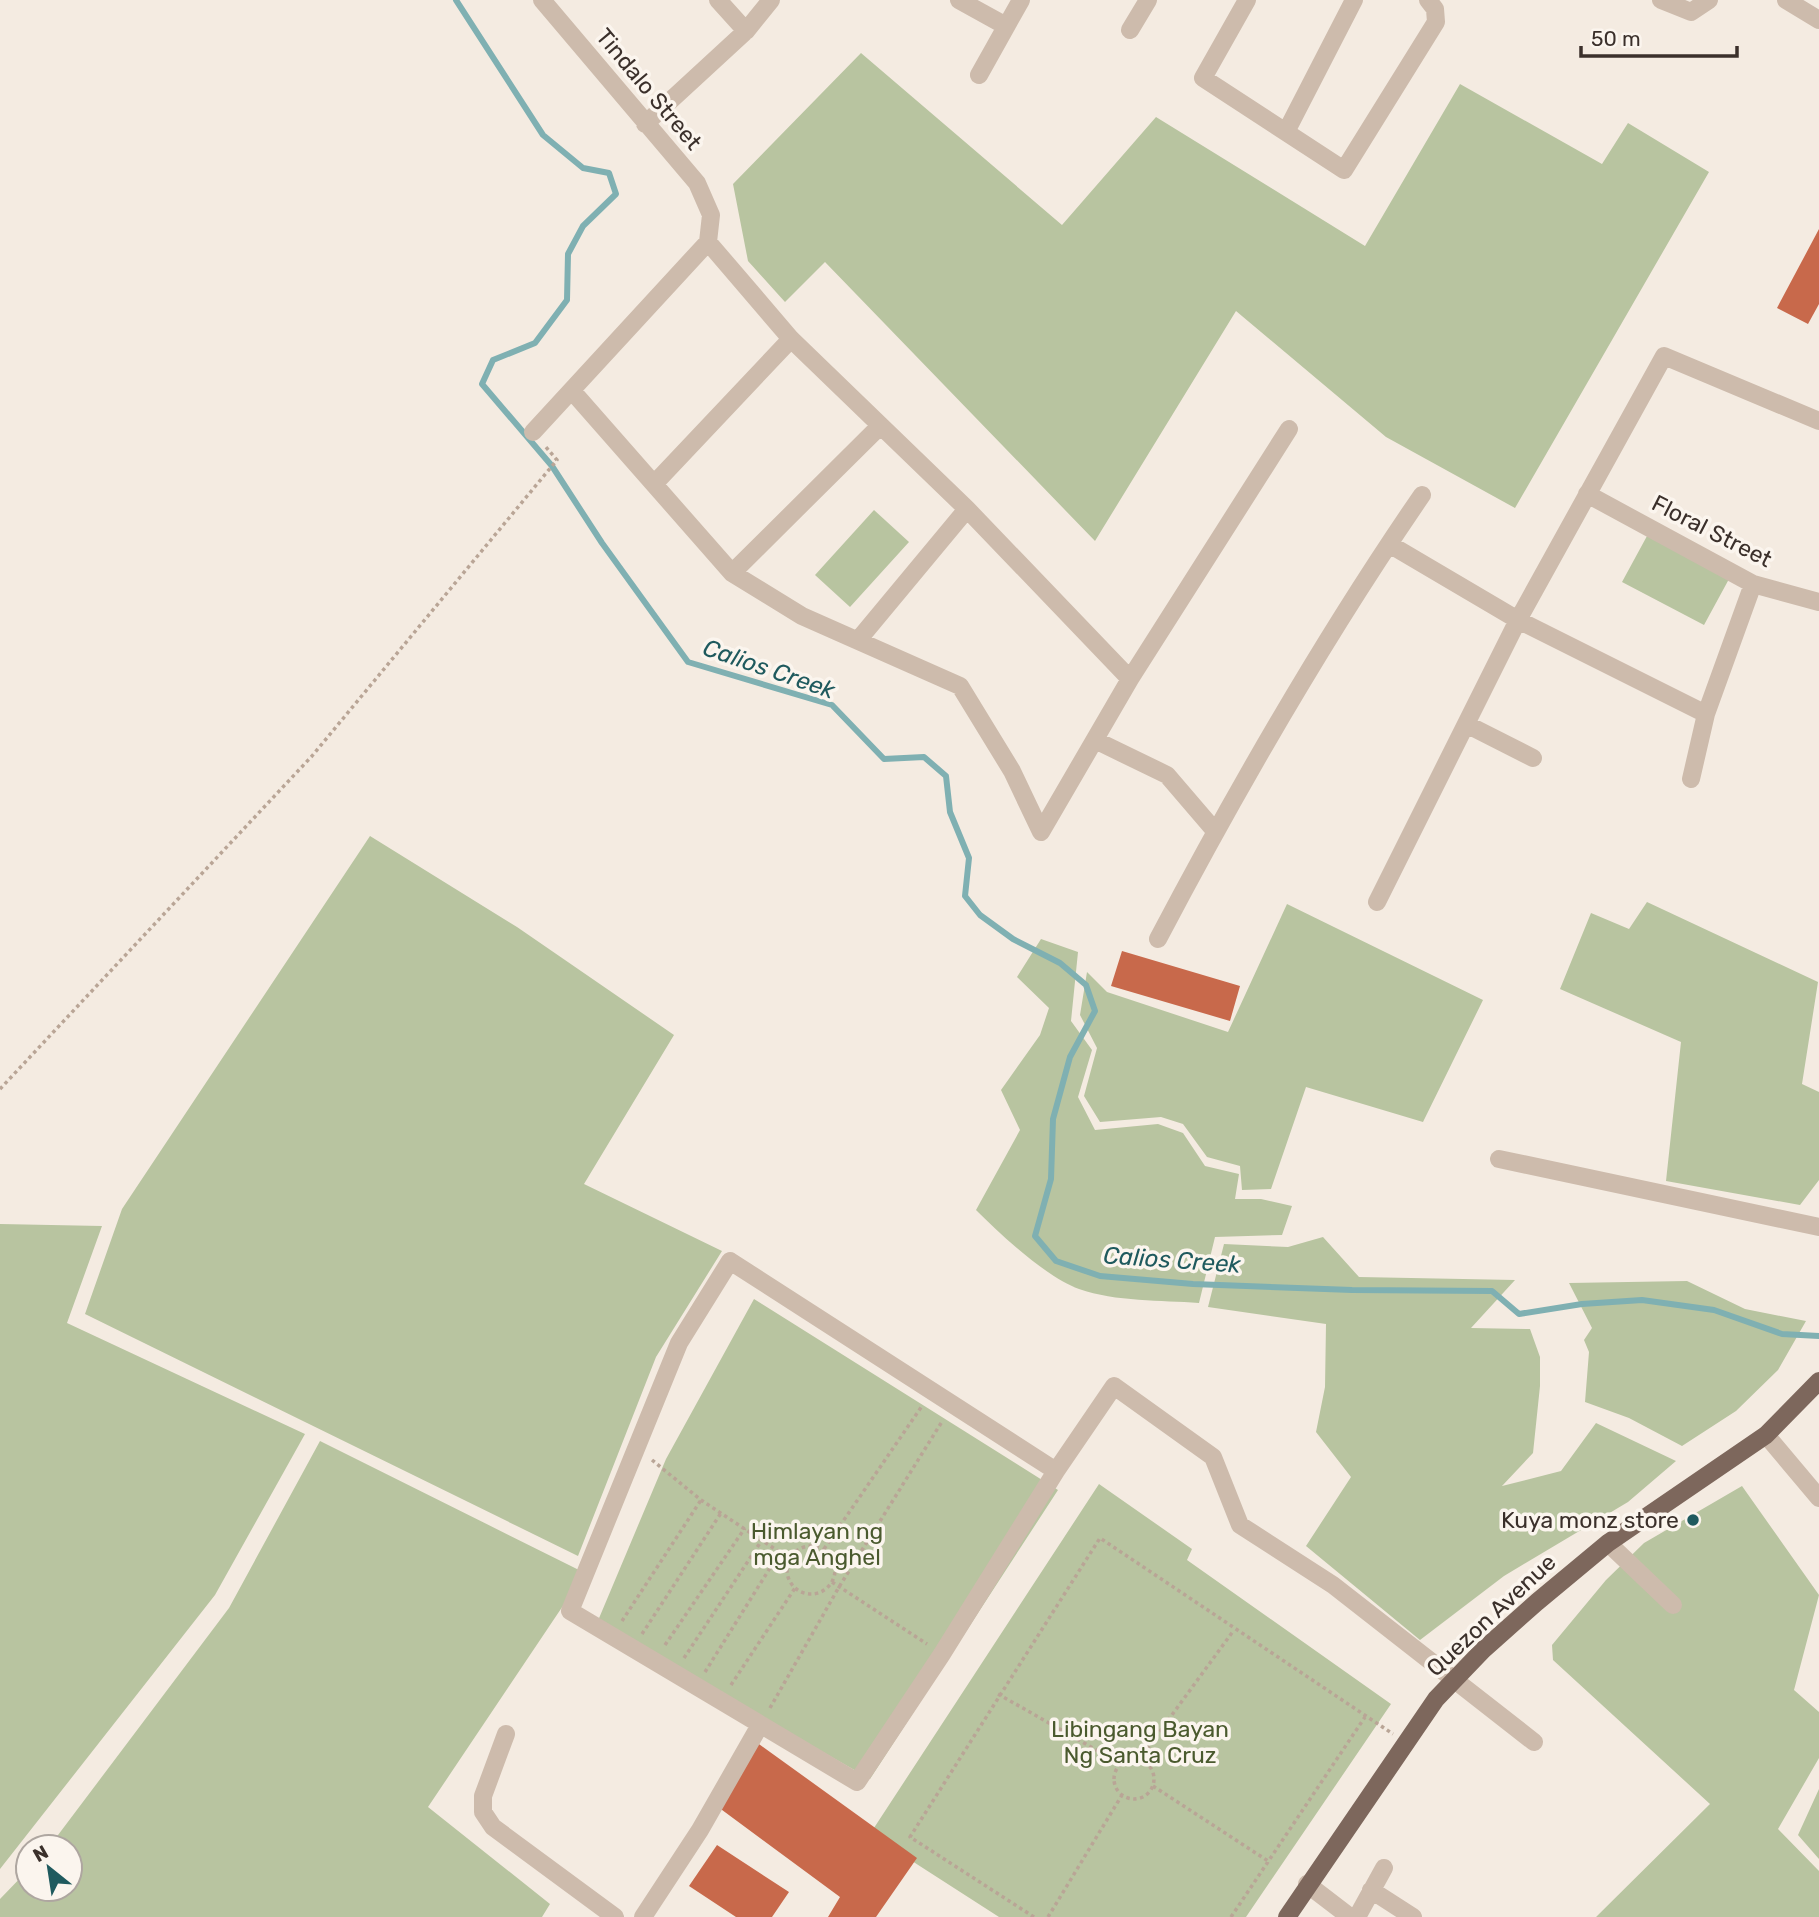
<svg xmlns="http://www.w3.org/2000/svg" width="1819" height="1917" font-family="Rubik,sans-serif">
  <style>
    .green { fill: #b8c4a0 }
    .lines { fill: none; stroke-linecap: round; stroke-linejoin: round }
    .stream { stroke: #7fb0b2; stroke-width: 6 }
    .building { fill: #c8694b }
    .path { stroke: #b9a596; stroke-width: 3.5; stroke-dasharray: 3.5 3.5; stroke-linecap: butt }
    .minor { stroke: #cdbbac; stroke-width: 18 }
    .major { stroke: #7d675c; stroke-width: 18 }
    .poi-dot { fill: #1f5a5e; stroke: #fbf5ee; stroke-width: 2.5 }
    .labels { text-anchor: middle; stroke-width: 7; stroke-linejoin: round; paint-order: stroke }
    .street-label { font-size: 23px; fill: #3b302b; stroke: #fbf5ee }
    .poi-label { font-size: 23px; fill: #3b302b; stroke: #fbf5ee; text-anchor: end }
    .park-label { font-size: 23px; fill: #4a5a2e; stroke: #fbf5ee }
    .water-label { font-size: 24px; font-style: italic; fill: #1f5a5e; stroke: #fbf5ee }
  </style>
  <rect width="100%" height="100%" fill="#f4ebe1"/>
  <path class="green" d="M861 53 1062 225 1156 117 1365 246 1460 84 1602 164 1628 123 1709 172 1515 508 1386 437 1236 311 1095 541 825 262 785 302 748 261 733 184Z
    M874 510 909 542 850 607 815 575Z
    M1647 536 1729 579 1704 625 1622 582Z
    M370 836 517 927 674 1035 584 1184 722 1251 656 1357 578 1556 85 1314 122 1209Z
    M1647 902 1818 982 1802 1084 1819 1092V1180L1800 1205 1666 1181 1681 1042 1560 989 1591 913 1629 929Z
    M1287 904 1483 1000 1423 1122 1306 1087 1271 1189 1242 1190 1240 1166 1207 1157 1183 1124 1161 1117 1100 1122 1084 1096 1097 1048 1080 1015 1087 972 1107 992 1228 1032Z
    M1041 939 1078 952 1071 1021 1092 1050 1078 1097 1095 1130 1158 1124 1183 1133 1205 1166 1239 1174 1235 1199H1261L1292 1206 1282 1235 1215 1237 1199 1303C1161 1300 1116 1302 1079 1289 1046 1277 1001 1235 976 1210L1020 1130 1001 1090 1040 1035 1049 1008 1017 977Z
    M0 1224 102 1226 67 1323 305 1434 215 1595 0 1869Z
    M1323 1237 1359 1277 1515 1280 1471 1328 1530 1329 1540 1357V1386L1533 1453 1502 1486 1561 1471 1596 1423 1676 1461 1628 1502 1504 1576 1420 1640 1306 1546 1351 1477 1316 1432 1325 1387 1326 1324 1208 1307 1224 1244 1288 1247Z
    M1687 1281 1745 1309 1806 1321 1778 1370 1736 1411 1682 1446 1629 1418 1585 1402 1589 1352 1584 1340 1592 1328 1569 1283Z
    M754 1299 1058 1490 870 1779 597 1623 666 1459Z
    M320 1441 585 1573 428 1807 550 1904 542 1917H0V1899L28 1870V1889H70V1847H49L229 1608Z
    M1099 1484 1192 1549 1187 1560 1391 1704 1246 1917H999L870 1834Z
    M1742 1486 1819 1595 1794 1690 1819 1712V1758L1778 1829 1819 1871V1917H1596L1710 1804 1553 1660 1552 1645 1606 1580 1644 1543Z
    M1819 1789V1859L1798 1835Z"/>
  <g class="lines">
    <path class="stream" d="M456 0 543 135 583 168 609 173 616 194 583 226 568 254 567 300 535 343 493 360 482 384 552 466 602 543 688 662 832 705 884 759 924 757 946 776 950 812 969 858 965 896 980 915 1013 939 1060 963 1086 985 1095 1011 1070 1057 1053 1119 1051 1179 1035 1236 1056 1261 1100 1276 1193 1284 1352 1290 1492 1291 1519 1314 1582 1304 1642 1300 1714 1310 1782 1334 1819 1336"/>
  </g>
  <path class="building" d="M1819 229V304L1808 324 1777 308Z
    M1122 951 1240 986 1230 1021 1111 986Z
    M752 1739 917 1858 876 1917H828L840 1897 714 1804Z
    M717 1845 789 1892 772 1917H736L689 1886Z"/>
  <g class="lines">
    <path class="path" d="M0 1089 312 756 557 460 545 446
      M652 1460 701 1500 790 1559
      M787 1570a24 24 0 1 1 48 0a24 24 0 1 1-48 0Z
      M824 1549 922 1406
      M832 1582 927 1644
      M622 1621 701 1500
      M642 1634 721 1513
      M665 1645 745 1528
      M684 1658 762 1540
      M705 1672 780 1552
      M731 1685 795 1588
      M998 1694 1121 1764
      M770 1708 839 1587 943 1420
      M1114 1779a20 20 0 1 1 40 0a20 20 0 1 1-40 0Z
      M1139 1760 1234 1630
      M1153 1786 1268 1861
      M1034 1917 910 1837 1100 1538 1393 1734
      M1048 1917 1122 1795
      M1231 1917 1365 1717"/>
    <path class="minor" d="M718 0 746 31
      M959 0 1006 26
      M1247 0 1203 78 1344 170 1436 22 1435 9 1428 0
      M1661 0 1691 12 1709 0
      M1786 0 1819 20
      M1130 30 1148 0
      M979 75 1021 0
      M645 124 746 31 771 0
      M1287 130 1354 0
      M708 242 791 339 967 509 1130 679
      M573 392 732 573 802 616 960 686 1012 771 1041 832
      M533 432 708 242 711 215 697 183 542 0
      M655 483 791 339
      M1587 494 1753 584 1819 602
      M1389 544 1518 620 1706 714
      M732 573 879 427
      M859 639 967 509
      M1466 724 1533 758
      M1095 740 1167 775 1215 831
      M1691 779 1706 714 1753 584
      M1041 832 1130 679 1289 429
      M1377 902 1518 620 1664 356 1819 421
      M1158 939C1238 787 1325 636 1422 495
      M1499 1159 1819 1227
      M730 1261 1056 1471 942 1654 857 1782 570 1611 679 1343Z
      M1766 1435 1819 1498
      M1056 1471 1114 1386 1213 1457 1240 1525 1333 1585 1534 1742
      M1608 1543 1673 1605
      M506 1734 483 1796V1812L493 1827 615 1917
      M1307 1884 1350 1917
      M1371 1890 1413 1917
      M643 1917 700 1830 760 1725
      M1357 1917 1384 1868"/>
    <path class="major" d="M1287 1917 1436 1699 1483 1650 1537 1602 1608 1543 1766 1435 1819 1381"/>
  </g>
  <circle class="poi-dot" cx="1693" cy="1520" r="7"/>
  <g class="labels">
    <g class="street-label">
      <text transform="translate(649 89) rotate(50)" y="8">Tindalo Street</text>
      <text transform="translate(1712 531) rotate(27)" y="8">Floral Street</text>
      <text transform="translate(1491 1615) rotate(-43)" y="8">Quezon Avenue</text>
    </g>
    <g class="poi-label">
      <text x="1679" y="1528">Kuya monz store</text>
    </g>
    <g class="park-label">
      <text x="817" y="1539">Himlayan ng<tspan x="817" dy="26">mga Anghel</tspan></text>
      <text x="1140" y="1737">Libingang Bayan<tspan x="1140" dy="26">Ng Santa Cruz</tspan></text>
    </g>
    <g class="water-label">
      <text transform="translate(769 669) rotate(19)" y="8">Calios Creek</text>
      <text transform="translate(1172 1260) rotate(4)" y="8">Calios Creek</text>
    </g>
  </g>
  <g transform="translate(49 1868) rotate(330)"><circle r="33" fill="#fbf5ee" stroke="#aea6a0" stroke-width="2"/>
  <path d="M0-5L12 26L0 18L-12 26Z" fill="#1f5a5e"/>
  <text y="-10" font-size="19" font-weight="bold" text-anchor="middle" fill="#3b302b">N</text>
  </g>
  <path d="M1581 46v10h156v-10" fill="none" stroke="#3b302b" stroke-width="3.5"/>
  <text x="1591" y="46" font-size="21" fill="#3b302b" stroke="#fbf5ee" stroke-width="5" paint-order="stroke">50 m</text>
</svg>
